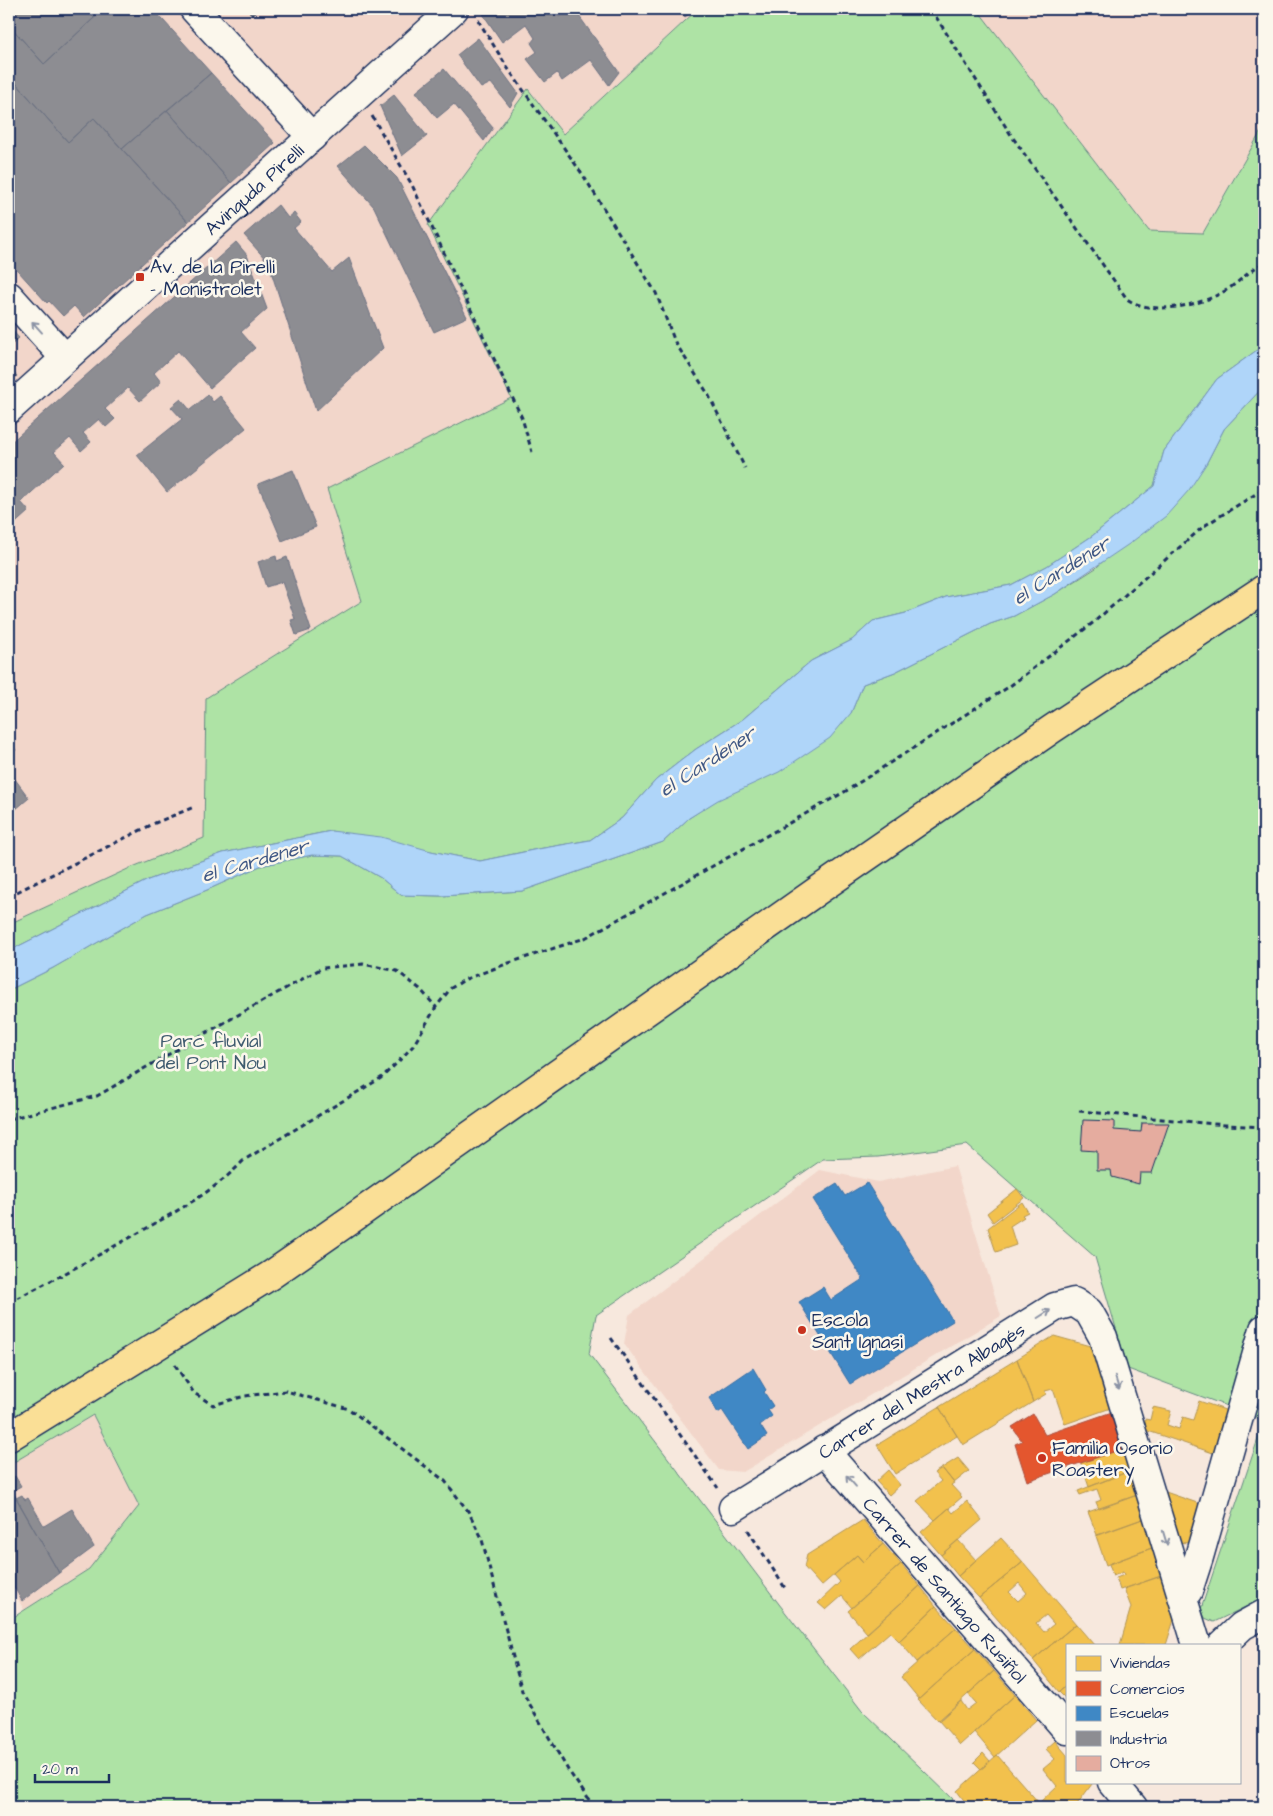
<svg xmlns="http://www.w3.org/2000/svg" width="1273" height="1816" font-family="'Architects Daughter',sans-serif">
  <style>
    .built { fill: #f2d6ca }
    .green { fill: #aee3a5; stroke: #648982 }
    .water { fill: #afd5f9; stroke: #7493bb }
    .homes { fill: #f2c14e; stroke: #b29553; fill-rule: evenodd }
    .shops { fill: #e4572e; stroke: #a84b3c }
    .schools { fill: #3f88c5; stroke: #346da6 }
    .industry { fill: #8d8d92; stroke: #6b7182 }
    .building { fill: #e5ac9f; stroke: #1b2f5e }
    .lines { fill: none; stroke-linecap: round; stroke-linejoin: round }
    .minor-casing { stroke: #1b2f5e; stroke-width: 31 }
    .major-casing { stroke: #1b2f5e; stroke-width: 31 }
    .path { stroke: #1b2f5e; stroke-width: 3; stroke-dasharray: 5 4; stroke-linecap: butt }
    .minor { stroke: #fbf7ec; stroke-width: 28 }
    .major { stroke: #fadf96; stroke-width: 28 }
    .oneway { stroke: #8b93a5 }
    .poi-dot { fill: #c8321e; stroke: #fbf7ec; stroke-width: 2 }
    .labels { text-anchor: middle; stroke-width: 5; stroke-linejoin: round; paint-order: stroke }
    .street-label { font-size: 19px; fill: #1b2f5e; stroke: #fbf7ec }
    .poi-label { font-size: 19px; fill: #1b2f5e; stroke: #fbf7ec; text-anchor: start }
    .park-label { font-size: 19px; fill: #405c70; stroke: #fbf7ec }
    .water-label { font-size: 20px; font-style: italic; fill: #405885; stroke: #fbf7ec }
  </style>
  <rect width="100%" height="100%" fill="#f7e8dd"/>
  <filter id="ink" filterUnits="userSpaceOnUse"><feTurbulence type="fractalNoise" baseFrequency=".02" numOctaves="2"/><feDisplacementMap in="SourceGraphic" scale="10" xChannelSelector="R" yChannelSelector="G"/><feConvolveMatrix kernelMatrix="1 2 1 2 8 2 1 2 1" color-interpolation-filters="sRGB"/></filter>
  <g filter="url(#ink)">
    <path class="built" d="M9 9H698L563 134 529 90 428 225 512 398 328 489 362 601 206 698 204 838 130 868 9 924Z
      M977 9H1264V126L1203 233 1149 231Z
      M955 1166 1001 1316 743 1472 719 1470 624 1344 629 1315 820 1170 878 1182Z
      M93 1415 139 1506 89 1569 24 1610 9 1583V1465Z"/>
    <path class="green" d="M698 9H977L1149 231 1203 233 1264 126V345L1217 379 1164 451 1154 486 1092 536 1047 566 1011 585 946 597 906 613 873 621 852 640 811 661 743 719 696 749 656 780 622 818 590 840 538 849 480 861 331 831 223 853 148 880 9 951V924L130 868 204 838 206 698 362 601 327 489 511 398 428 225 528 89 563 134Z
      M1264 386V1420L1128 1369 1095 1257 967 1145 878 1157 823 1159 596 1315 589 1354 779 1604 862 1711 953 1799 948 1807H9V1620L89 1569 139 1506 93 1415 9 1465V990L53 968 147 914 207 890 260 866 312 855 342 856 381 878 401 895 441 896 522 891 663 842 689 818 851 713 863 684 895 672 990 624 1014 616 1055 594 1096 568 1206 464 1224 429Z
      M1264 1421V1598L1214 1622 1205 1618 1201 1609Z"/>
    <path class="water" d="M1264 345V386L1224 429 1206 464 1189 490 1166 516 1129 544 1055 594 1014 616 990 624 895 672 863 684 851 713 830 738 779 772 718 800 689 818 663 842 522 891 441 896 401 895 381 878 342 856 312 855 260 866 207 890 147 914 53 968 9 990V951L148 880 223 853 331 831 381 837 431 851 480 861 538 849 590 840 622 818 656 780 696 749 743 719 811 661 852 640 873 621 906 613 946 597 1011 585 1047 566 1092 536 1154 486 1164 451 1217 379Z"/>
    <path class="homes" d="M1017 1189 1024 1198 993 1222 987 1213Z
      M1022 1202 1028 1212 1022 1215 1024 1217 1010 1226 1016 1245 996 1252 988 1228Z
      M1054 1336 1090 1346 1111 1408 1065 1424 1053 1389 1045 1391 1046 1394 1033 1402 1017 1359Z
      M1017 1359 1033 1402 963 1445 939 1407Z
      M1199 1401 1231 1412 1216 1454 1145 1430V1419L1150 1420 1153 1407 1171 1411 1167 1425 1179 1429 1183 1417 1193 1420Z
      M939 1407 957 1436 895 1474 877 1445Z
      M1125 1448 1132 1470 1089 1487 1081 1463Z
      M958 1458 969 1471 954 1483 942 1468Z
      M942 1468 954 1483 951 1485 962 1497 935 1520 917 1501 941 1481 934 1473Z
      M888 1470 900 1485 889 1495 876 1481Z
      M1132 1470 1140 1494 1099 1509 1096 1502 1101 1500 1097 1489 1080 1495 1078 1491Z
      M1154 1488 1206 1506 1191 1543 1170 1542Z
      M1140 1494 1148 1517 1097 1535 1088 1512Z
      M967 1501 982 1520 941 1555 921 1532 949 1508 953 1513Z
      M1148 1517 1157 1546 1106 1565 1096 1536Z
      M863 1520 883 1544 863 1562 857 1555 821 1586 804 1567 807 1555Z
      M1001 1538 1023 1562 979 1598 958 1576Z
      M958 1540 976 1560 958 1576 941 1555Z
      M883 1544 901 1564 852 1608 842 1596 826 1610 818 1603 840 1582 834 1575 857 1555 863 1562Z
      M1157 1546 1167 1574 1120 1590 1116 1578 1124 1575 1123 1572 1113 1576 1109 1564Z
      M1023 1562 1076 1624 1033 1660 979 1598ZM1019 1583 1027 1593 1018 1601 1009 1592ZM1046 1615 1054 1624 1044 1632 1036 1623Z
      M901 1564 920 1586 867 1633 848 1611Z
      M1167 1574 1178 1607 1166 1645H1120L1131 1607 1124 1589Z
      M920 1586 936 1606 899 1641 890 1632 859 1659 850 1649Z
      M936 1606 956 1628 917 1662 899 1641Z
      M1076 1624 1094 1645H1067V1685L1059 1692 1033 1660Z
      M956 1628 975 1649 919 1699 901 1677Z
      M975 1649 994 1671 938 1721 918 1700Z
      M994 1671 1015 1695 960 1745 939 1721 961 1701 967 1710 976 1703 968 1694Z
      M1067 1685V1700L1059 1692Z
      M1015 1695 1036 1720 995 1757 974 1732Z
      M1055 1741 1067 1755V1782H1090L1092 1784 1075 1807H1042L1039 1803 1057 1786 1043 1769 1055 1759 1046 1749Z
      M983 1753 990 1761 981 1769 974 1762Z
      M997 1755 1039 1803 1042 1807H969L957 1791Z"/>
    <path class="shops" d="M1112 1412 1125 1448 1027 1481 1015 1444 1022 1441 1012 1427 1033 1414 1045 1435Z"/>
    <path class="schools" d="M867 1183 953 1321 850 1384 799 1302 823 1287 831 1300 863 1279 813 1199 837 1184 845 1196Z
      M753 1368 766 1390 764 1392 773 1406 768 1410 772 1416 760 1425 767 1436 748 1449 722 1410 718 1413 709 1398Z"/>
    <path class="industry" d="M9 9H85L94 18 44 64 9 25Z
      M85 9H104L94 18Z
      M104 9H153L211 73 122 149 94 118 68 142 9 75V25L44 64Z
      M246 9H259L252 15Z
      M489 9H552L559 17 570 9H574L619 72 609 85 591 60 562 81 557 73 545 82 527 59 537 52 531 43 535 38 526 24 502 42 483 14Z
      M679 9H695L685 17Z
      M478 38 518 93 510 107 491 83 481 88 457 55Z
      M444 69 493 128 484 141 454 104 437 118 416 92Z
      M211 73 275 143 231 183 167 110Z
      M9 75 68 142 94 118 188 222 84 317 74 306 63 316 49 301 47 303 9 261Z
      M394 95 427 136 402 156 380 106Z
      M167 110 231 183 188 222 122 149Z
      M364 145 397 178 467 317 434 332 374 207 338 166Z
      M278 205 288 218 294 213 301 222 294 228 332 272 349 258 383 348 316 411 268 262 244 235Z
      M236 242 247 255 267 309 241 332 255 348 210 388 178 351 154 373 161 382 140 401 128 388 105 409 115 419 106 427 99 419 83 433 91 442 81 451 70 438 54 452 64 463 21 502 29 511 9 529V444Z
      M9 327 19 338 9 347Z
      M9 367 17 376 9 384Z
      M208 395 213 402 220 396 246 428 167 492 137 455 182 419 171 407 181 399 190 410Z
      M293 470 316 527 282 541 258 484Z
      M276 556 277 561 287 557 311 630 296 635 291 620 295 619 282 582 266 587 258 562Z
      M9 742 16 750 9 757Z
      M9 771 29 798 9 815Z
      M15 1476 21 1486 12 1491 9 1485V1480Z
      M9 1485 59 1573 22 1601 9 1578Z
      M22 1495 25 1500 28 1498 44 1526 72 1509 94 1547 59 1573 16 1498Z"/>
    <path class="building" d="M1083 1120 1114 1121V1130L1141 1132 1142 1123H1169L1152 1173H1140L1139 1184 1112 1177 1111 1170H1097V1151L1081 1150Z"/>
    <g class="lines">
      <g class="minor-casing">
        <g id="minor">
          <path d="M194 9 312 137"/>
          <path d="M9 296 65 358"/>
          <path id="s1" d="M9 409 454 9"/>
          <path id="s2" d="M824 1450 1067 1730"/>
          <path id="s3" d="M733 1508 1055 1307 1074 1302 1089 1312 1103 1337 1197 1645"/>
          <path d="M1183 1597 1188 1591 1199 1557 1264 1329"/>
          <path d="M1222 1645 1242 1626 1264 1614"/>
          <path d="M1112 1782 1133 1807"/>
        </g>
      </g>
      <g class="major-casing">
        <path id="major" d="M9 1437 271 1275 353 1218 817 891 1052 729 1264 589"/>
      </g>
      <path class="path" d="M931 9 1011 135 1127 299C1151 316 1199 306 1223 292 1238 284 1249 270 1264 263
        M478 20 507 67 583 175 656 293 675 342 708 394 745 468
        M372 116 412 185 522 418 532 452
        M9 896 155 823 194 807
        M1079 1111 1225 1125 1264 1127
        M9 1119 97 1096 188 1043 322 968 363 964 397 971 420 989 436 1007
        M9 1302C54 1280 97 1256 140 1232 178 1210 214 1192 244 1160L381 1078 397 1063 413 1046 436 1007 451 988 466 979 509 963 585 938 846 791 1010 686 1094 622 1204 526 1264 489
        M611 1338 718 1488
        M175 1365 194 1393 213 1405 245 1396 286 1391 349 1409 445 1481 468 1511 481 1536 522 1691 568 1770 594 1807
        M748 1530 785 1588"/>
      <use href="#minor" class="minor"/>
      <use href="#major" class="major"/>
    </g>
    <defs><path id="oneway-shaft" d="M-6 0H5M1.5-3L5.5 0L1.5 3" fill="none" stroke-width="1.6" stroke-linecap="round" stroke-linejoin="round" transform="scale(1.25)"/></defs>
    <g class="oneway">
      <use href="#oneway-shaft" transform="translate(37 327) rotate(-132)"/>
      <use href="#oneway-shaft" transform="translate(1044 1314) rotate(-32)"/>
      <use href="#oneway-shaft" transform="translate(1117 1383) rotate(73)"/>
      <use href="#oneway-shaft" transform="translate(851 1481) rotate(-131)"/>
      <use href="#oneway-shaft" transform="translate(1165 1538) rotate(73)"/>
    </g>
  </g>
  <g class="poi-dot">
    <rect x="135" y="272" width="10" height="10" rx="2.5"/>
    <circle cx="802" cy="1330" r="5"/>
    <circle cx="1042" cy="1458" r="5"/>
  </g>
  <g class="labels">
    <g class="street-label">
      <text dy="7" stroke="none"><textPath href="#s1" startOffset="329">Avinguda Pirelli</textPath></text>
      <text dy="7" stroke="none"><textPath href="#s3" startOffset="222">Carrer del Mestra Albagés</textPath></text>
      <text dy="7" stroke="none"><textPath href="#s2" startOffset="185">Carrer de Santiago Rusiñol</textPath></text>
    </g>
    <g class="poi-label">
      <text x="150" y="273">Av. de la Pirelli<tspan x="150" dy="22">- Monistrolet</tspan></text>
      <text x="812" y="1326">Escola<tspan x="812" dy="22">Sant Ignasi</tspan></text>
      <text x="1052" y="1454">Familia Osorio<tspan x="1052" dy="22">Roastery</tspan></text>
    </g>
    <g class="park-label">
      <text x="211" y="1047">Parc fluvial<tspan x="211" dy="22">del Pont Nou</tspan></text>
    </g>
    <g class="water-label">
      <text transform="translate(1061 570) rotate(-32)" y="7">el Cardener</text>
      <text transform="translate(707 761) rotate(-33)" y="7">el Cardener</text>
      <text transform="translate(255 860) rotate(-16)" y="7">el Cardener</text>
    </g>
  </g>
  <rect width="1273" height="1816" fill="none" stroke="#fbf7ec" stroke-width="30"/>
  <rect x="15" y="15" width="1243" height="1786" fill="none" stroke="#1b2f5e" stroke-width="2" filter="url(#ink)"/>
  <rect x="1066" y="1644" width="175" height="140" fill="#fbf7ec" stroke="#a1a7b3"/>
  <rect x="1076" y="1656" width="25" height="15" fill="#f2c14e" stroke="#a1a7b3"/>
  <text x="1110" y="1668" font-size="15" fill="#1b2f5e">Viviendas</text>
  <rect x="1076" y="1681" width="25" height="15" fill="#e4572e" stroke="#a1a7b3"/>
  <text x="1110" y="1694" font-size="15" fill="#1b2f5e">Comercios</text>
  <rect x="1076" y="1706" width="25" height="15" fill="#3f88c5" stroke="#a1a7b3"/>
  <text x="1110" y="1718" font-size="15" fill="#1b2f5e">Escuelas</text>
  <rect x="1076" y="1731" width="25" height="15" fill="#8d8d92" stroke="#a1a7b3"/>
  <text x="1110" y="1744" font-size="15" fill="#1b2f5e">Industria</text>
  <rect x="1076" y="1756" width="25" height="15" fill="#e5ac9f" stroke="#a1a7b3"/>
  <text x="1110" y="1768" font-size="15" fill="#1b2f5e">Otros</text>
  <path d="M35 1774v8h74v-8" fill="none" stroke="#1b2f5e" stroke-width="2.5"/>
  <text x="42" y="1774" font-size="15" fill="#1b2f5e" stroke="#fbf7ec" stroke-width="4" paint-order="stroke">20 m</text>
</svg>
